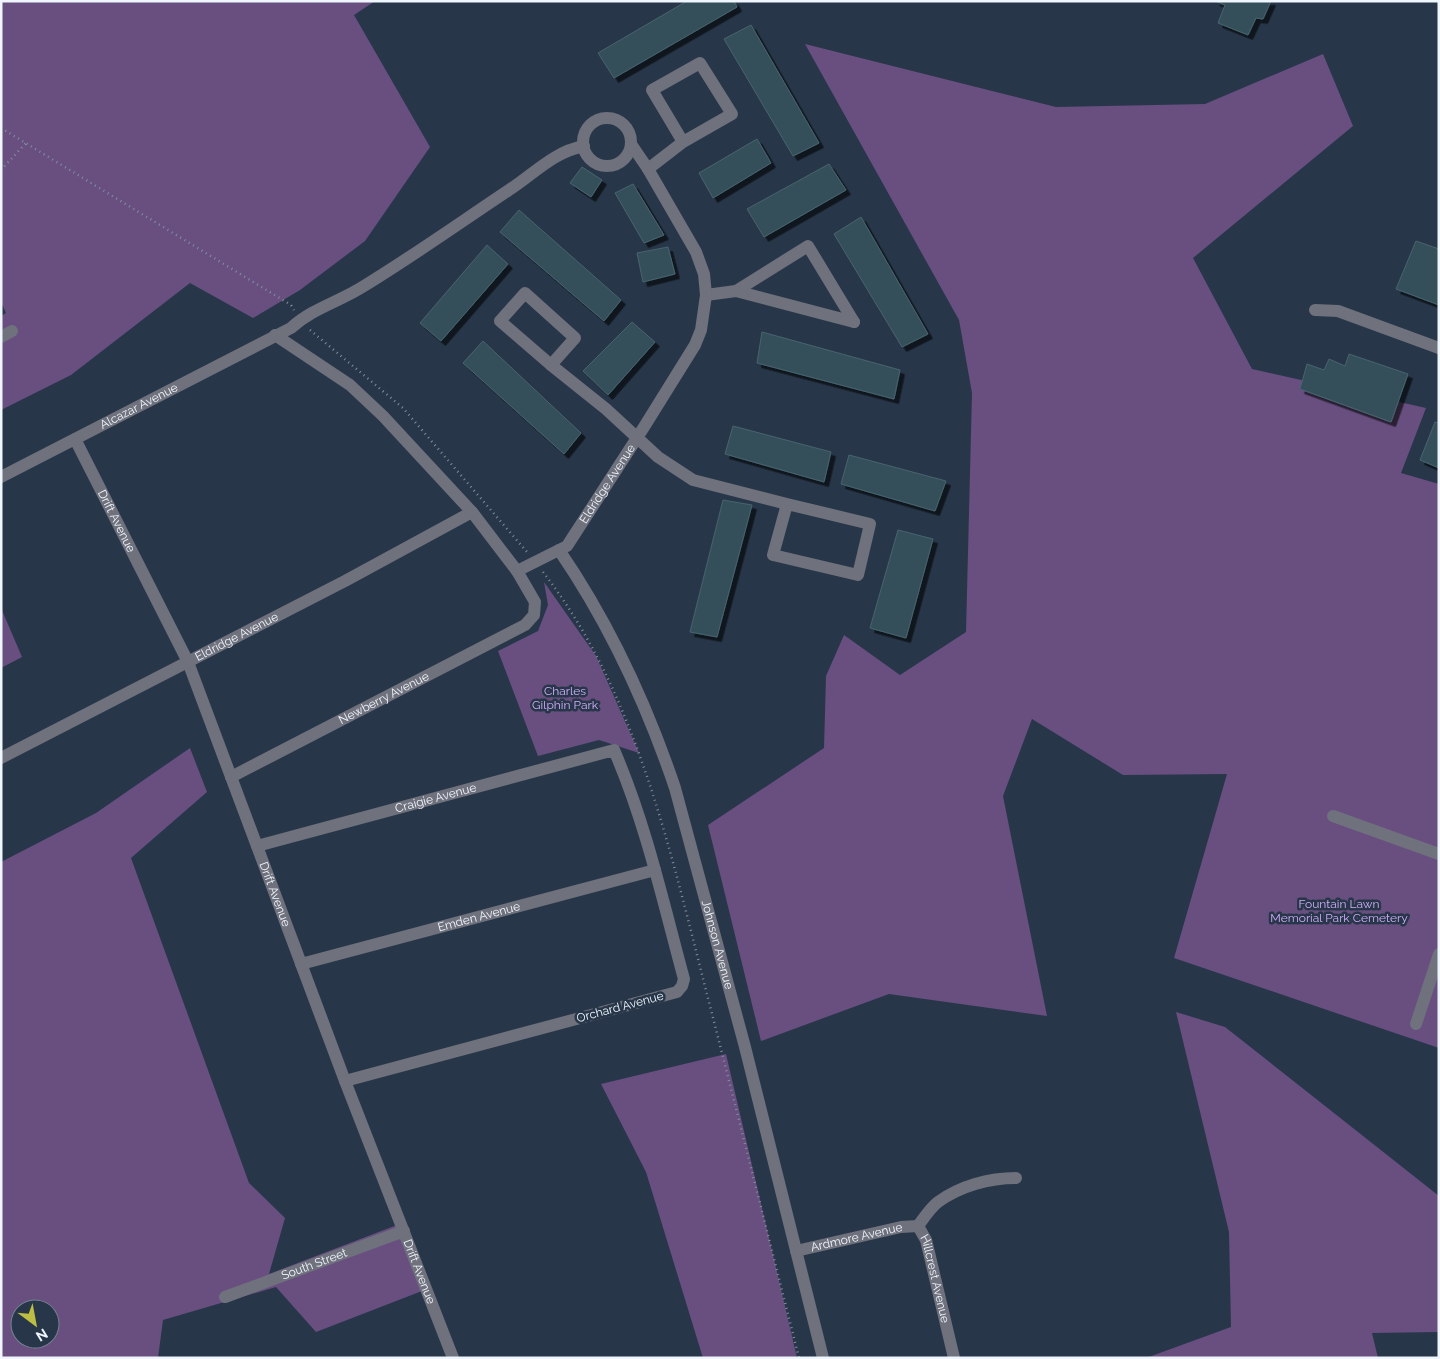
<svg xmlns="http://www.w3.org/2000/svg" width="1440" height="1359" font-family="Raleway,sans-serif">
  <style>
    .green { fill: #684f80; fill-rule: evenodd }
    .building { fill: #34505a; stroke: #47646f; filter: url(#shadow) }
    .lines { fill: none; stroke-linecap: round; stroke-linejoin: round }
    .path { stroke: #828e9b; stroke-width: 2.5; stroke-dasharray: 1 4; stroke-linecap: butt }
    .minor { stroke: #6f717c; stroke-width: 12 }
    .labels { text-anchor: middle; stroke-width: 5; stroke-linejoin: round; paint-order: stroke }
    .street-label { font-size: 12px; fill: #f0f6fd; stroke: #273749 }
    .park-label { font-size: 12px; fill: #d4acfb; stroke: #273749 }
  </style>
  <defs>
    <filter id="shadow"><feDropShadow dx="4.5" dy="4.5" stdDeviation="0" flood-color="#0009"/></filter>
  </defs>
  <rect width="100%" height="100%" fill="#273749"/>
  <path class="green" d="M1 1H375L354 15 430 147 365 241 300 290 253 318 190 283 71 375 1 410V316L6 313 1 302Z
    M805 44 1056 107 1205 104 1323 54 1353 126 1193 258 1252 369 1426 408 1401 473 1439 484V1048L1174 958 1227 774 1123 775 1032 719 1003 796 1047 1016 889 994 761 1041 708 825 824 748 826 676 844 635 900 675 966 632 972 393 959 320Z
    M544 582 596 656 639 753 599 740 538 756 498 651 538 631 548 605Z
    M1 608 22 657 1 668Z
    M190 748 207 792 131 858 249 1183 285 1218 269 1274 397 1225 422 1291 316 1332 276 1287 163 1320 158 1358H1V862L96 813ZM20 1309H50V1339H20Z
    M1176 1012 1225 1027 1439 1196V1332L1372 1333 1378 1358H1146L1231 1327 1229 1232Z
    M726 1054 797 1358H703L646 1172 601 1084Z"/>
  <path class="building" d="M687 1H734L737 7 614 78 598 53Z
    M1271 1 1263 19 1256 18 1248 35 1218 23 1225 5 1215 1Z
    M751 25 819 143 793 156 724 39Z
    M757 139 771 163 713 198 699 173Z
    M829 164 846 190 764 237 747 209Z
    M582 167 602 180 591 197 570 183Z
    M633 184 664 235 644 243 615 193Z
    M519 210 621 300 604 321 500 232Z
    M861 217 928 334 902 347 834 234Z
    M1416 241 1439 249V305L1396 289Z
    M487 245 508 264 441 341 420 323Z
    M668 247 675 274 643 282 637 253Z
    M632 322 655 342 608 395 583 371Z
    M762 332 900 370 894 399 757 363Z
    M483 341 581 433 564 454 463 363Z
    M1349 354 1408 374 1391 422 1300 389 1307 364 1324 370 1329 359 1345 366Z
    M1435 422 1439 423V468L1420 460Z
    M733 426 831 452 824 482 725 454Z
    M849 455 946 481 935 511 841 484Z
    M723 500 752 505 717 637 690 632Z
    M898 530 933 539 906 638 870 628Z"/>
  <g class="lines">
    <path class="path" d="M1 128 291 305 294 310
      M1 170 26 143
      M310 330 403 408 527 552
      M543 572C638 694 671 855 709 1002 739 1120 769 1239 799 1358"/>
    <g class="minor">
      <circle cx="607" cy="142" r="24"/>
      <path d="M648 169 683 142 732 114 700 63 652 90 683 142"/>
      <path d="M736 291 808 246 854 322"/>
      <path d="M525 293 575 338 551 365 500 321Z"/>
      <path d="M706 295 736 291 854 322"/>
      <path d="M1315 310 1338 311 1439 348"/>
      <path d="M1 337 12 331"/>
      <path d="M551 365 606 409 658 457 693 480 787 504 773 555 858 575 870 524 787 504"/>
      <path id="s1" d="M75 439 188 662 345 1081 453 1358"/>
      <path id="s2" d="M1 477 291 328C313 308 339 302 364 286 413 256 461 222 509 190 534 174 553 152 584 146"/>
      <path id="s3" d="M559 550C609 623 647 705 675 788L745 1047 823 1358"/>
      <path id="s4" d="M517 571 567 546 644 427 695 345 701 330 706 295 704 274 696 252 648 169 631 144"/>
      <path id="s5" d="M1 758 345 581 472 512"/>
      <path id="s6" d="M231 777 525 625 534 615 535 602 517 571 472 512 383 416 350 385 275 335"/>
      <path d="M1333 816 1439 854"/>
      <path id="s7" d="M257 846 614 750C646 824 663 902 684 979L682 986 677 992 345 1081"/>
      <path id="s8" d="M301 964 655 870"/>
      <path d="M1416 1024 1439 954"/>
      <path id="s9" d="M918 1226 926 1240 954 1358"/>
      <path d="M918 1226C924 1218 930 1208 938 1202 960 1186 989 1178 1016 1178"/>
      <path id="s10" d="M796 1251 901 1227 918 1226"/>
      <path id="s11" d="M225 1297 404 1231"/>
    </g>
  </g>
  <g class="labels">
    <g class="street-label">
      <text dy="4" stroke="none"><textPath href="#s2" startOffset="155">Alcazar Avenue</textPath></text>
      <text dy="4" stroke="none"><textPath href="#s4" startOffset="130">Eldridge Avenue</textPath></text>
      <text dy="4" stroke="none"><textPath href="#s1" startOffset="92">Drift Avenue</textPath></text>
      <text dy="4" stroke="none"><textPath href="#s5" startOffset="265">Eldridge Avenue</textPath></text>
      <text dy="4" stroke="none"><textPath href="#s6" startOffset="172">Newberry Avenue</textPath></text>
      <text dy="4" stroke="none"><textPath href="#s7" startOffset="185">Craigie Avenue</textPath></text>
      <text dy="4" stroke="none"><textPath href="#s1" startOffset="498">Drift Avenue</textPath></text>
      <text dy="4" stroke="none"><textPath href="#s8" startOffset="184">Emden Avenue</textPath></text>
      <text dy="4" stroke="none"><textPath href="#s3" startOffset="428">Johnson Avenue</textPath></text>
      <text transform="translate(620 1007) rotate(-15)" y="4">Orchard Avenue</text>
      <text dy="4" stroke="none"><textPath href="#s10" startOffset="62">Ardmore Avenue</textPath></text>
      <text dy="4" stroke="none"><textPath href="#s11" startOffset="95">South Street</textPath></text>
      <text dy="4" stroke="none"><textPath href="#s1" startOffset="902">Drift Avenue</textPath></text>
      <text dy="4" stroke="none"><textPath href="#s9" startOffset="56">Hillcrest Avenue</textPath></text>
    </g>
    <g class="park-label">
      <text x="565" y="695">Charles<tspan x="565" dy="14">Gilphin Park</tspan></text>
      <text x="1339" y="908">Fountain Lawn<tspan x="1339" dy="14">Memorial Park Cemetery</tspan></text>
    </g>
  </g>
  <rect width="1440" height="1359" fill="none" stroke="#f0f6fd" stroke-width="5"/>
  <g transform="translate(35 1324) rotate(148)"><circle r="24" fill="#273749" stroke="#778391"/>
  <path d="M0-4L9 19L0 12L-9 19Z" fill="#bcbf44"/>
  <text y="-8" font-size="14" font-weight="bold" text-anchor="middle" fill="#f0f6fd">N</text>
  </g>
</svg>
